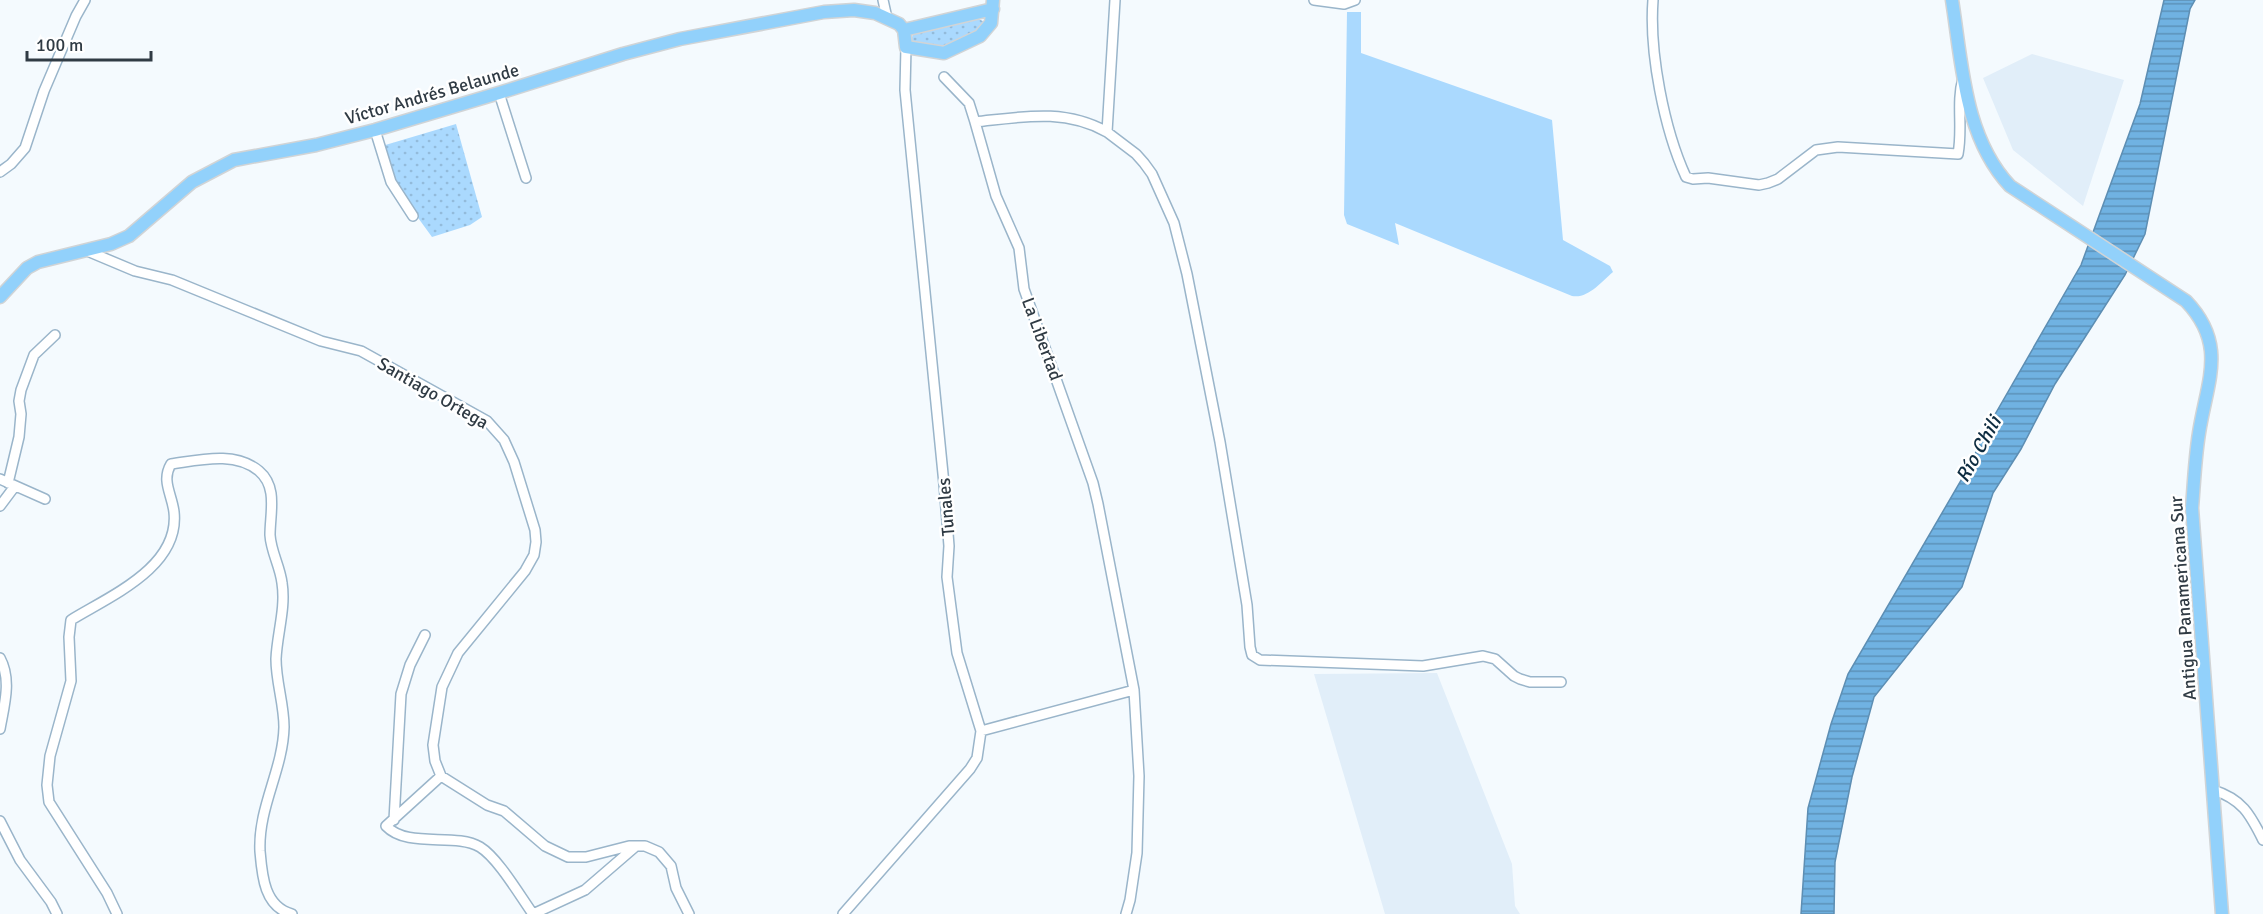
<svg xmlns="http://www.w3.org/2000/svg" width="2263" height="914" font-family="Signika,sans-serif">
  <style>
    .built { fill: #e1eef9 }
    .park { fill: url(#park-dots) }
    .pitch { fill: #aad9fe }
    .water { fill: url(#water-rules); stroke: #5d8eb3; stroke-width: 1.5 }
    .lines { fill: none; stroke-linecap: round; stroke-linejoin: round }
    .minor-casing { stroke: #9ab5ca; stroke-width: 12 }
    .major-casing { stroke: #d1d4d6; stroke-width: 15 }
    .minor { stroke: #fff; stroke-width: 9 }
    .major { stroke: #92d1fb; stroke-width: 12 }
    .labels { text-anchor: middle; stroke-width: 5; stroke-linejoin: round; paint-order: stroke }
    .street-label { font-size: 18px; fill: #303b44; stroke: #fff }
    .water-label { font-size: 20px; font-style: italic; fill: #0e2c40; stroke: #fff }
  </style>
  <defs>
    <pattern id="park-dots" width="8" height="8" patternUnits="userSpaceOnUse" patternTransform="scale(1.5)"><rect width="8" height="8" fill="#aad9fe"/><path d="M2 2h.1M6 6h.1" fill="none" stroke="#93bbdb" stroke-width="1.8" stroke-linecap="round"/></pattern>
    <pattern id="water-rules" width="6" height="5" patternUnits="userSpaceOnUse" patternTransform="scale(1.5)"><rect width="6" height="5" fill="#70b2e2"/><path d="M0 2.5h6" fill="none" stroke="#5c92b9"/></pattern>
  </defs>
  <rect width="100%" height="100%" fill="#f4fafe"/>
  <path class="built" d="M2032 54 2124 80 2083 206 2013 150 1983 78Z
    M1437 673 1512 864 1515 906 1520 914H1385L1314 674Z"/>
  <path class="park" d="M978 19 983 21 985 27 948 48H917L910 41 914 33Z
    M456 124 482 217 470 225 432 237 392 182 382 146Z"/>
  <path class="pitch" d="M1347 12H1361V53L1552 120 1563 240 1610 266 1613 272C1601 282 1588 299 1572 296L1395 223 1399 245 1347 224 1344 215Z"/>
  <path class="water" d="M2164 0H2195L2190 9 2145 234 2125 275 2055 384 2021 449 1993 493 1962 587 1874 697 1852 777 1835 862 1834 914H1801L1808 808 1831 724 1848 674 1970 465 1986 430 2081 265 2140 104Z"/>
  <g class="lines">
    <g class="minor-casing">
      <path id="minor" d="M883 0 887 18
        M1115 0 1107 132 1136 154 1144 163 1152 174 1174 223 1187 274 1220 442 1247 605 1250 647 1252 655 1260 660 1423 666 1483 656 1495 659 1514 676 1520 679 1530 682H1561
        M1314 0 1344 4 1355 0
        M1653 0C1649 52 1664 129 1686 177L1693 179 1708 178 1759 185 1768 183 1778 179 1816 150 1838 147 1958 154C1963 128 1956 103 1963 78
        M944 77 969 103 975 122
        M499 93 526 178
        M375 130 391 182 413 216
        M1107 132C1064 108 1022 117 975 122L996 196 1019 248 1024 289 1093 483 1098 504 1134 690 1139 776 1137 853 1130 900 1126 914
        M0 172 11 164 25 148 44 91 76 16 85 0
        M85 250 135 271 172 280 321 341 361 351 487 421 504 440 514 462 535 530 536 542 534 555 525 571 458 653 442 687 433 745 435 761 441 776 487 805 504 811 545 846 568 857H586L629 846H645L659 852 671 866 676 888 689 914
        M0 479 45 499
        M8 483 19 437 21 414 19 401 21 390 34 355 55 335
        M0 506 15 486
        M0 658C12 680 4 706 0 729
        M981 731 1134 690
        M441 776 386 826C408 849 455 832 480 847 498 858 520 896 533 914L585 890 636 846
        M2213 790C2242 799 2250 814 2263 840
        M394 820 401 694 410 665 425 635
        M0 821 20 860 51 902 57 914
        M117 914 107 893 49 802 47 785 50 756 71 681 69 637 71 620C110 596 180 567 174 512 172 494 161 481 171 464 200 460 235 451 259 471 278 487 270 513 270 535 271 552 280 566 282 583 286 608 277 634 276 659 276 682 284 704 284 727 283 770 258 807 260 851 262 875 264 907 292 914
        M843 914 970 769 977 758 981 731 957 653 947 577 949 546 944 484 905 90 906 47"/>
    </g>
    <g class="major-casing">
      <path id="major" d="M1952 0C1962 63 1964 137 2010 186L2186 301C2228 345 2207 381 2199 433 2195 458 2194 483 2192 508L2222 914
        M904 30 906 47 944 53 980 36 991 23 993 0
        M904 30 993 9
        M0 297 27 268 38 262 111 244 129 236 192 182 234 160 316 145 375 130 499 93 623 54 680 39 824 12 854 10 875 13 899 24 904 30"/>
    </g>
    <use href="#minor" class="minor"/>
    <use href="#major" class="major"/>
  </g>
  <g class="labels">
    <g class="street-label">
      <text transform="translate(432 94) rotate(-16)" y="6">Víctor Andrés Belaunde</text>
      <text transform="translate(1042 339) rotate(70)" y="6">La Libertad</text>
      <text transform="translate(433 393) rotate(30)" y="6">Santiago Ortega</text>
      <text transform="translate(946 507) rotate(-95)" y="6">Tunales</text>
      <text transform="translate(2183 598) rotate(-94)" y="6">Antigua Panamericana Sur</text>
    </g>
    <g class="water-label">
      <text transform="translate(1978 449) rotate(-61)" y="7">Río Chili</text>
    </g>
  </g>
  <path d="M27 51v9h124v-9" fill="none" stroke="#303b44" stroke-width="3"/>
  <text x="36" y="51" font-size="18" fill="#303b44" stroke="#ffffff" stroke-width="4.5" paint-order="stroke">100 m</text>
</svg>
